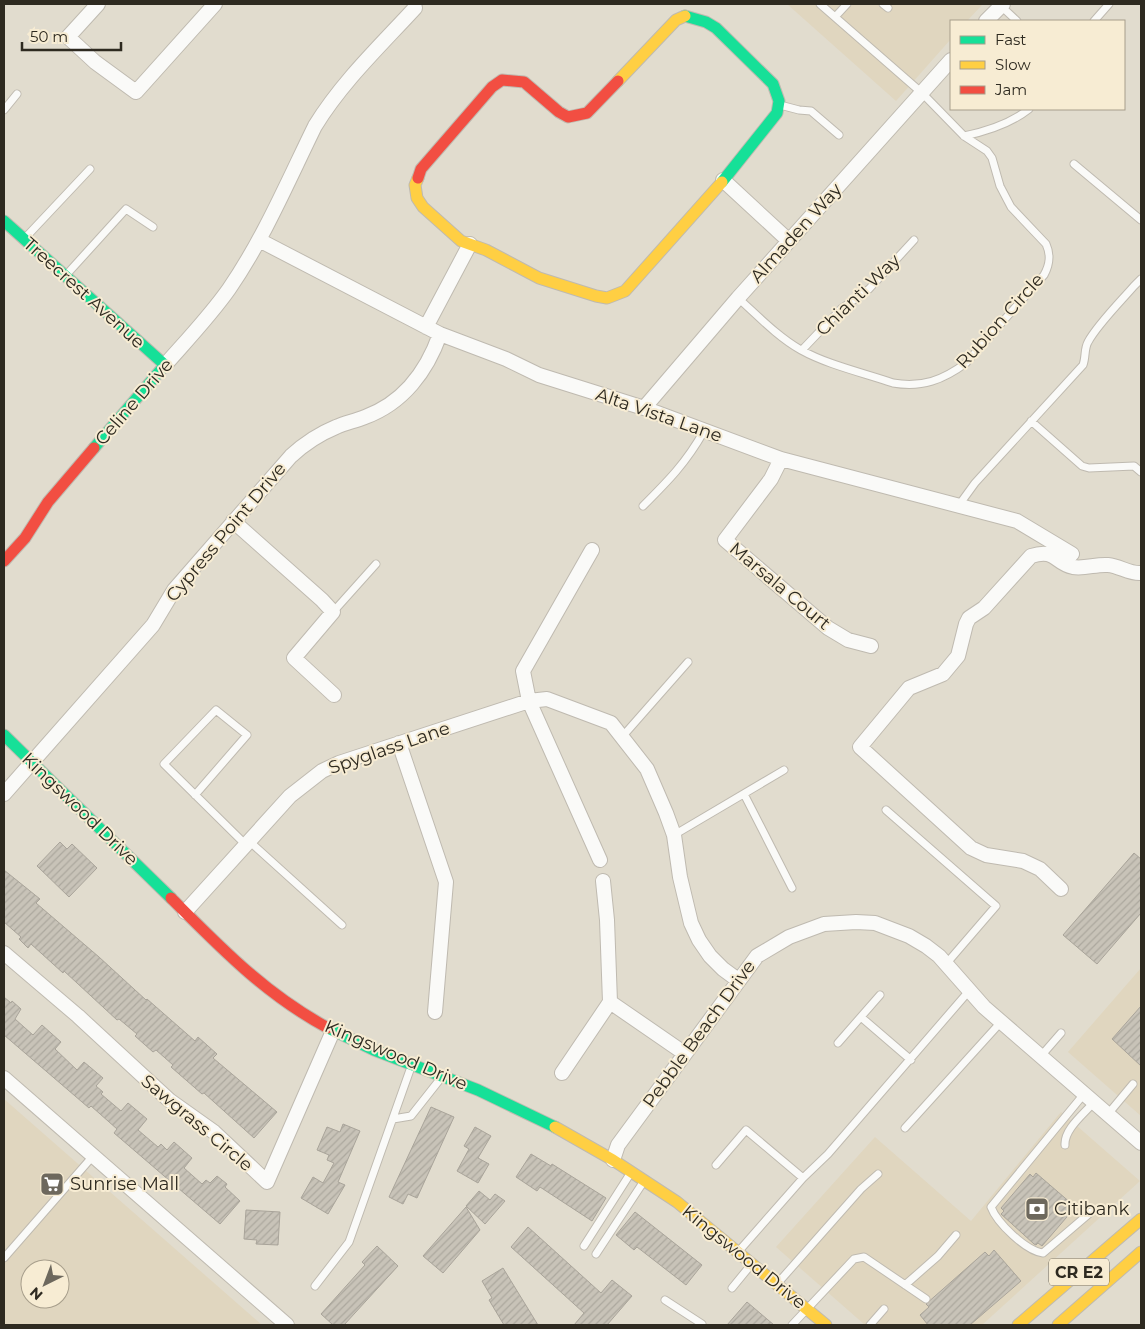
<svg xmlns="http://www.w3.org/2000/svg" width="1145" height="1329" font-family="Montserrat,sans-serif">
  <style>
    .built { fill: #e0d6bf; fill-rule: evenodd }
    .building { fill: url(#building-hatch); stroke: #a9a49a }
    .lines { fill: none; stroke-linecap: round; stroke-linejoin: round }
    .lane-casing { stroke: #bfbab0; stroke-width: 9 }
    .street-casing { stroke: #bfbab0; stroke-width: 16 }
    .fast-casing { stroke: #bfbab0; stroke-width: 13 }
    .slow-casing { stroke: #bfbab0; stroke-width: 13 }
    .jam-casing { stroke: #bfbab0; stroke-width: 13 }
    .lane { stroke: #fafaf8; stroke-width: 7 }
    .street { stroke: #fafaf8; stroke-width: 14 }
    .fast { stroke: #16e098; stroke-width: 11 }
    .slow { stroke: #ffcf43; stroke-width: 11 }
    .jam { stroke: #f24e42; stroke-width: 11 }
    .labels { text-anchor: middle; stroke-width: 4; stroke-linejoin: round; paint-order: stroke }
    .shield { fill: #f7ecd3; stroke: #6a6456; stroke-width: 1 }
    .shield-label { font-size: 16px; font-weight: bold; fill: #2e2a20 }
    .street-label { font-size: 18px; fill: #2e2a20; stroke: #f7ecd3 }
    .poi-label { font-size: 18px; fill: #2e2a20; stroke: #f7ecd3; text-anchor: start }
  </style>
  <defs>
    <pattern id="building-hatch" width="6" height="6" patternUnits="userSpaceOnUse" patternTransform="scale(1.25)"><rect width="6" height="6" fill="#c8c3b8"/><path d="M-1 1l2-2M0 6l6-6M5 7l2-2" fill="none" stroke="#aca89e"/></pattern>
  </defs>
  <rect width="100%" height="100%" fill="#e1dcce"/>
  <path class="built" d="M787 4H983L967 21H951V39L896 101Z
    M1141 968V1116L1068 1052Z
    M4 1099 262 1325H4ZM30 1269H60V1299H30Z
    M1061 1112 1140 1181 982 1325H865L776 1247 875 1137 971 1221Z"/>
  <path class="building" d="M60 842 67 849 72 844 97 868 69 897 37 866Z
    M1134 853 1141 859V913L1097 964 1063 935Z
    M4 870 40 899 36 903 99 957 146 1000 147 999 195 1041 198 1037 217 1054 213 1058 277 1112 254 1138 204 1093 202 1094 171 1067 173 1065 156 1050 153 1052 135 1036 137 1034 119 1019 117 1020 64 971 63 973 31 944 28 948 19 939 21 937 4 922Z
    M4 997 11 1003 12 1001 21 1009 15 1019 33 1035 42 1025 61 1042 55 1049 77 1070 84 1062 103 1078 96 1086 103 1092 101 1094 121 1111 128 1103 147 1119 138 1130 158 1147 161 1144 167 1150 174 1142 192 1158 184 1168 202 1184 206 1180 210 1183 217 1176 227 1184 225 1187 240 1201 220 1224 114 1133 117 1129 91 1106 89 1108 4 1035Z
    M1141 1006V1066L1112 1039Z
    M431 1107 454 1117 417 1198 408 1194 403 1204 389 1197Z
    M343 1124 360 1131 338 1182 345 1185 328 1214 301 1198 313 1177 323 1183 334 1163 327 1160 329 1155 317 1150 327 1127 340 1132Z
    M475 1127 491 1136 478 1158 489 1164 478 1183 457 1171 469 1149 464 1146Z
    M531 1154 551 1166 552 1164 606 1198 592 1221 540 1187 537 1191 516 1177Z
    M1036 1173 1072 1204 1070 1208 1072 1211 1042 1246 1038 1243 1036 1245 1034 1244 1001 1214 1004 1211 1001 1208 1030 1174 1033 1177Z
    M479 1191 490 1200 495 1194 505 1201 485 1224 466 1206Z
    M466 1207 480 1230 443 1273 423 1256Z
    M246 1210 280 1212 278 1245 256 1244 257 1240 244 1239Z
    M635 1212 702 1265 686 1285 637 1247 634 1250 616 1235Z
    M528 1227 601 1293 612 1280 632 1296 607 1325H574L584 1313 511 1247Z
    M377 1246 398 1266 344 1325H333L321 1314 365 1265 362 1262Z
    M994 1250 1021 1281 970 1325H928L920 1315 929 1307 926 1304 985 1252 989 1256Z
    M503 1268 538 1325H504L489 1300 492 1298 482 1281Z
    M747 1302 774 1325H727Z"/>
  <g class="lines">
    <g class="lane-casing">
      <path id="lane" d="M883 4 888 8
        M1001 6 1017 21
        M835 17 847 4
        M1094 21 1109 4
        M780 105 799 110 811 111 839 135
        M4 110 17 94
        M964 136C988 131 1010 124 1029 109
        M1074 164 1141 220
        M26 237 90 169
        M67 274 126 209 153 227
        M738 298C758 316 778 337 801 350 828 365 864 373 893 383 922 388 943 380 966 363L1044 275C1050 264 1051 255 1046 244L1011 207 1000 186 992 158 987 151 964 136 922 93 820 4
        M802 350 841 309 869 289 914 240
        M1031 421 1082 466 1089 468 1134 466 1141 472
        M959 505 975 483 1083 365C1086 357 1084 349 1088 342 1097 325 1121 301 1134 286L1141 279
        M643 506C668 481 686 463 704 431
        M333 612 376 564
        M622 737 688 662
        M744 794 792 888
        M195 795 247 735 216 710 164 764 246 845
        M886 810 996 906 946 964
        M674 835 784 770
        M249 841 342 925
        M861 1017 911 1060
        M838 1043 880 995
        M1041 1056 1061 1033
        M1084 1094 991 1207C997 1223 1026 1251 1043 1253L1091 1212
        M1108 1114 1133 1084
        M393 1119 411 1116 441 1078
        M905 1128 1001 1022
        M1065 1145C1064 1129 1084 1114 1094 1102
        M716 1165 746 1130 803 1178
        M584 1246 630 1174
        M738 1252 803 1178 828 1154 969 991
        M596 1254 644 1181
        M4 1258 93 1156
        M777 1284 861 1189 878 1174
        M905 1285 938 1256 956 1235
        M315 1286 349 1242 411 1067
        M732 1288 750 1266
        M665 1300 702 1324
        M792 1325 854 1259 864 1257 926 1299
        M870 1325 884 1309"/>
    </g>
    <g class="street-casing">
      <path id="street" d="M98 4 68 37 95 62 136 92 215 4
        M986 21 1003 4
        M723 180 789 241
        M259 240 440 334 506 359 539 375 644 408 781 459 1017 521 1072 554
        M426 327 470 244
        M165 365C187 340 210 316 229 289 264 238 288 181 315 126 342 82 380 46 415 8
        M644 408 738 298 951 60
        M781 459 771 479 725 540 828 628 848 640 871 646
        M233 521 322 600 333 612 294 658 334 695
        M592 550 523 671 529 701 600 860
        M399 743 446 882 435 1012
        M4 794 153 625 174 590 291 456C304 444 319 434 336 427 345 423 355 421 365 417 403 403 427 371 440 334
        M1061 889 1040 869 1023 861 986 855 971 848 860 747 909 688 943 674 958 656 966 624 969 618 984 608 1031 556C1056 548 1054 563 1073 567 1085 569 1096 564 1108 565 1120 566 1129 574 1141 573
        M185 912 290 796 322 771 339 763 529 701 547 699 611 723 647 769 666 813 674 835 680 877 691 923 699 940 710 956 723 969 738 980
        M4 953 78 1016 169 1100 214 1132 267 1182 333 1031
        M610 1002 684 1053
        M562 1073 610 1002 607 920 603 881
        M4 1078 287 1325
        M613 1160 618 1145 757 956 789 937 824 924 856 922 875 923 909 936 926 946 939 956 984 1007 1141 1143"/>
    </g>
    <g class="fast-casing">
      <path id="fast" d="M685 16 706 22 716 28 773 84 779 101 777 113 722 182
        M4 221 165 365 94 448
        M4 735 171 898
        M328 1028 374 1050 478 1090 555 1127"/>
    </g>
    <g class="slow-casing">
      <path id="slow" d="M618 81 676 20 685 16
        M418 178 415 185 417 198 423 207 461 241 486 250 539 278 596 296 607 298 625 291 722 182
        M555 1127 613 1160 677 1202 826 1325
        M1018 1325 1141 1219
        M1058 1325 1141 1252"/>
    </g>
    <g class="jam-casing">
      <path id="jam" d="M418 178 421 169 492 87 502 80 524 82 559 112 568 117 587 113 618 81
        M4 561 25 538 48 502 94 448
        M171 898C221 948 265 994 328 1028"/>
    </g>
    <use href="#lane" class="lane"/>
    <use href="#street" class="street"/>
    <use href="#fast" class="fast"/>
    <use href="#slow" class="slow"/>
    <use href="#jam" class="jam"/>
  </g>
  <defs>
    <g id="supermarket-square" transform="scale(1.25)"><rect x="-9" y="-9" width="18" height="18" rx="4" fill="#6d685d" stroke="#f7ecd3"/><path d="M-6-5.5h2.5l.6 2H6L4.5 2H-2.5L-4.4-4H-6ZM-1.5 3.2a1.3 1.3 0 1 0 .1 0ZM3 3.2a1.3 1.3 0 1 0 .1 0Z" fill="#fff"/></g>
    <g id="bank-square" transform="scale(1.25)"><rect x="-9" y="-9" width="18" height="18" rx="4" fill="#6d685d" stroke="#f7ecd3"/><path d="M-6-4H6V4H-6ZM0-2.3a2.3 2.3 0 1 0 0 4.6a2.3 2.3 0 1 0 0-4.6Z" fill="#fff"/></g>
  </defs>
  <g fill-rule="evenodd">
    <use href="#supermarket-square" x="52" y="1184"/>
    <use href="#bank-square" x="1037" y="1209"/>
  </g>
  <g class="labels">
    <rect class="shield" x="1049" y="1258.5" width="60" height="27" rx="4"/>
    <g class="shield-label">
      <text x="1079" y="1278">CR E2</text>
    </g>
    <g class="street-label">
      <text transform="translate(796 233) rotate(-48)" y="6">Almaden Way</text>
      <text transform="translate(84 293) rotate(42)" y="6">Treecrest Avenue</text>
      <text transform="translate(858 295) rotate(-44)" y="6">Chianti Way</text>
      <text transform="translate(1000 321) rotate(-48)" y="6">Rubion Circle</text>
      <text transform="translate(134 402) rotate(-49)" y="6">Celine Drive</text>
      <text transform="translate(659 415) rotate(19)" y="6">Alta Vista Lane</text>
      <text transform="translate(226 532) rotate(-50)" y="6">Cypress Point Drive</text>
      <text transform="translate(780 586) rotate(40)" y="6">Marsala Court</text>
      <text transform="translate(389 748) rotate(-19)" y="6">Spyglass Lane</text>
      <text transform="translate(80 809) rotate(44)" y="6">Kingswood Drive</text>
      <text transform="translate(699 1034) rotate(-54)" y="6">Pebble Beach Drive</text>
      <text transform="translate(396 1055) rotate(23)" y="6">Kingswood Drive</text>
      <text transform="translate(197 1123) rotate(40)" y="6">Sawgrass Circle</text>
      <text transform="translate(744 1257) rotate(39)" y="6">Kingswood Drive</text>
    </g>
    <g class="poi-label">
      <text x="70" y="1190">Sunrise Mall</text>
      <text x="1054" y="1215">Citibank</text>
    </g>
  </g>
  <rect width="1145" height="1329" fill="none" stroke="#2e2a20" stroke-width="10"/>
  <rect x="950" y="20" width="175" height="90" fill="#f7ecd3" stroke="#a79e8b"/>
  <rect x="960" y="36" width="25" height="8" fill="#16e098" stroke="#a79e8b"/>
  <text x="995" y="45" font-size="15" fill="#2e2a20">Fast</text>
  <rect x="960" y="61" width="25" height="8" fill="#ffcf43" stroke="#a79e8b"/>
  <text x="995" y="70" font-size="15" fill="#2e2a20">Slow</text>
  <rect x="960" y="86" width="25" height="8" fill="#f24e42" stroke="#a79e8b"/>
  <text x="995" y="95" font-size="15" fill="#2e2a20">Jam</text>
  <g transform="translate(45 1284) rotate(222)"><circle r="24" fill="#f7ecd3" stroke="#a79e8b"/>
  <path d="M0-4L9 19L0 12L-9 19Z" fill="#6d685d"/>
  <text y="-8" font-size="14" font-weight="bold" text-anchor="middle" fill="#2e2a20">N</text>
  </g>
  <path d="M22 42v8h99v-8" fill="none" stroke="#2e2a20" stroke-width="2.5"/>
  <text x="30" y="42" font-size="15" fill="#2e2a20" stroke="#f7ecd3" stroke-width="4" paint-order="stroke">50 m</text>
</svg>
